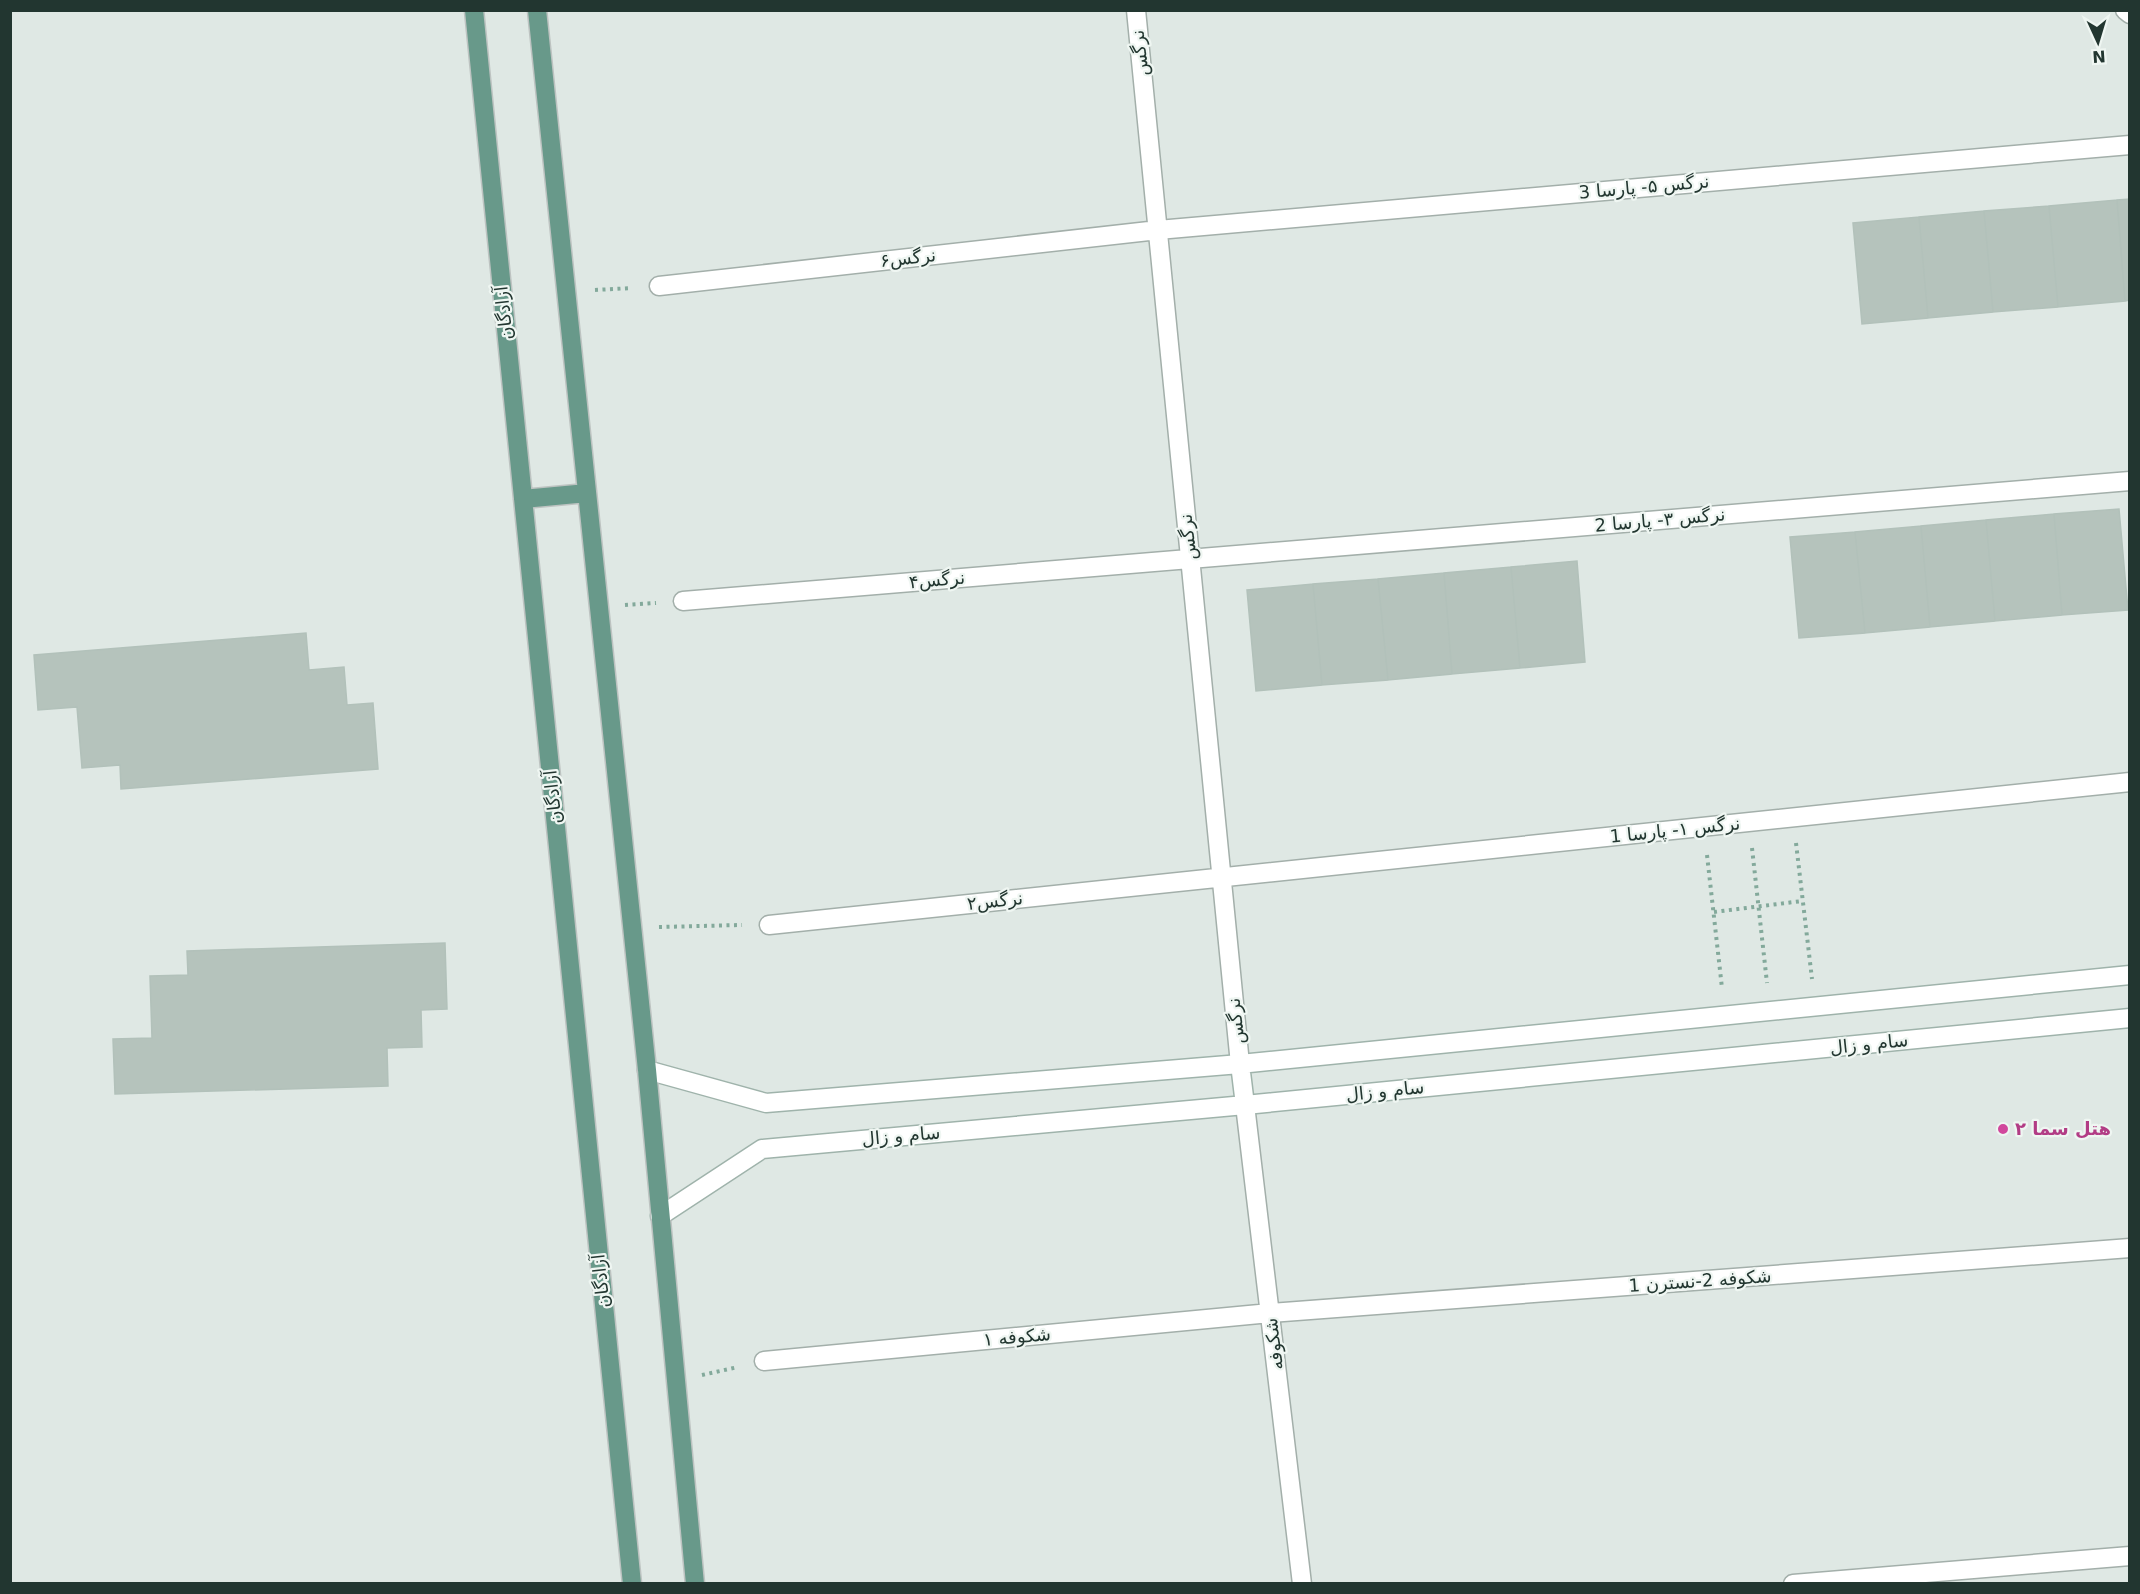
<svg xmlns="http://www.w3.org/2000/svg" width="2140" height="1594" font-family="'DejaVu Sans','Noto Naskh Arabic',sans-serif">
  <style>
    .building { fill: #b5c3bc; stroke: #b2c1ba; stroke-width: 1.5 }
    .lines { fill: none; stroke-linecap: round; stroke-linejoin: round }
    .street-casing { stroke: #a3afaa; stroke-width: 21 }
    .secondary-casing { stroke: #9fb3ab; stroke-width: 21 }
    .primary-casing { stroke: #bdc3c1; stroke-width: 21 }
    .path { stroke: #83a99b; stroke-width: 4; stroke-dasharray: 3 4.5; stroke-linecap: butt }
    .street { stroke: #fff; stroke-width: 18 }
    .secondary { stroke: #fff; stroke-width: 18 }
    .primary { stroke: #68998a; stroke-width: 18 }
    .hotel-dot { fill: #d1479c; stroke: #eff6f2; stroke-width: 2 }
    .labels { text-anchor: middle; stroke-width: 4.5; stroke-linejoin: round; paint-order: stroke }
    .street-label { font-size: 18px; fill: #223630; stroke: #eff6f2 }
    .hotel-label { font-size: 18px; font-weight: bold; fill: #b23c85; stroke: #eff6f2; text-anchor: start }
  </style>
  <rect width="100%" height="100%" fill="#dfe8e4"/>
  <path class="building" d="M2130 199V300L2125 301 2117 200Z
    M2117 200 2125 301 2058 307 2049 206Z
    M2049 206 2058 307 1993 312 1984 211Z
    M1984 211 1993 312 1928 318 1919 217Z
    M1919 217 1928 318 1862 324 1853 223Z
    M2119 509 2128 610 2062 615 2054 514Z
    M2054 514 2062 615 1995 621 1986 520Z
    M1986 520 1995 621 1930 627 1921 526Z
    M1921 526 1930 627 1865 633 1855 532Z
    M1855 532 1865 633 1799 638 1790 537Z
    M1577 561 1585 662 1520 668 1511 567Z
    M1511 567 1520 668 1452 674 1444 573Z
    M1444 573 1452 674 1388 680 1378 579Z
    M1378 579 1388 680 1322 685 1313 584Z
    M1313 584 1322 685 1256 691 1247 590Z
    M306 633 309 670 344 667 347 705 373 703 378 769 121 789 120 765 82 768 77 707 38 710 34 655Z
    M445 943 447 1009 421 1010 422 1047 387 1048 388 1086 115 1094 113 1039 152 1038 150 976 188 975 187 951Z"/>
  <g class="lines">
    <g class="street-casing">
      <path id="street" d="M1136 10 1240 1064
        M2125 10 2130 14
        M659 286 1158 230 2130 145
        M683 601 2130 481
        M769 925 2130 782
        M1245 1105 1302 1584
        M764 1361 1270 1313 2130 1248
        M1793 1584 2130 1556"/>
    </g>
    <g class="secondary-casing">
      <path id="secondary" d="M1240 1064 1245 1105
        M647 1070 766 1103 1240 1064 2130 975
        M660 1216 762 1149 1245 1105 2130 1018"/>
    </g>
    <g class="primary-casing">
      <path id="primary" d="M474 10 632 1584
        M537 10 647 1070 695 1584
        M523 499 587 493"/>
    </g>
    <path class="path" d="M595 290 632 288
      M625 605 656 603
      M1796 843 1812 979
      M1752 848 1767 983
      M1707 855 1722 988
      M1714 912 1802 901
      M659 927 742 925
      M702 1375 738 1367"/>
    <use href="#street" class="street"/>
    <use href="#secondary" class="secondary"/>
    <use href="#primary" class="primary"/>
  </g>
  <circle class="hotel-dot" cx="2003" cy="1129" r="6"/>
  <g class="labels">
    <g class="street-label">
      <text transform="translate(1140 53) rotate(-96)" y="6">نرگس</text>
      <text transform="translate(1644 187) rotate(-5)" y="6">نرگس ۵- پارسا 3</text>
      <text transform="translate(908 258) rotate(-6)" y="6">نرگس۶</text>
      <text transform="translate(504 313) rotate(-96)" y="6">آزادگان</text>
      <text transform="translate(1660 520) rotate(-5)" y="6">نرگس ۳- پارسا 2</text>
      <text transform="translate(1188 537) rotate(-96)" y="6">نرگس</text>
      <text transform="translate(937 580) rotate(-5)" y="6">نرگس۴</text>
      <text transform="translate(553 797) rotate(-96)" y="6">آزادگان</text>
      <text transform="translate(1675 830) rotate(-6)" y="6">نرگس ۱- پارسا 1</text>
      <text transform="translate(995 901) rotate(-6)" y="6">نرگس۲</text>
      <text transform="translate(1236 1021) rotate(-96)" y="6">نرگس</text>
      <text transform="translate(1869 1044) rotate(-6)" y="6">سام و زال</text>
      <text transform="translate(1385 1091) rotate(-6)" y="6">سام و زال</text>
      <text transform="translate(901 1136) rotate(-5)" y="6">سام و زال</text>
      <text transform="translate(601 1281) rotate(-96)" y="6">آزادگان</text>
      <text transform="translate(1700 1281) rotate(-4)" y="6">شکوفه 2-نسترن 1</text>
      <text transform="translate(1017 1337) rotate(-5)" y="6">شکوفه ۱</text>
      <text transform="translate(1274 1344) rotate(-97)" y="6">شکوفه</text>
    </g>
    <g class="hotel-label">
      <text x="2015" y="1135">هتل سما ۲</text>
    </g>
  </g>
  <rect width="2140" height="1594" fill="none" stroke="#223630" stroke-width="24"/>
  <g transform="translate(2098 42) rotate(176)" stroke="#eff6f2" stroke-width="4.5" paint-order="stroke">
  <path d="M0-4.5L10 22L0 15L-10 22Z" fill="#223630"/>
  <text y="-9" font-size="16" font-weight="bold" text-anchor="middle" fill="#223630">N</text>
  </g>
</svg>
